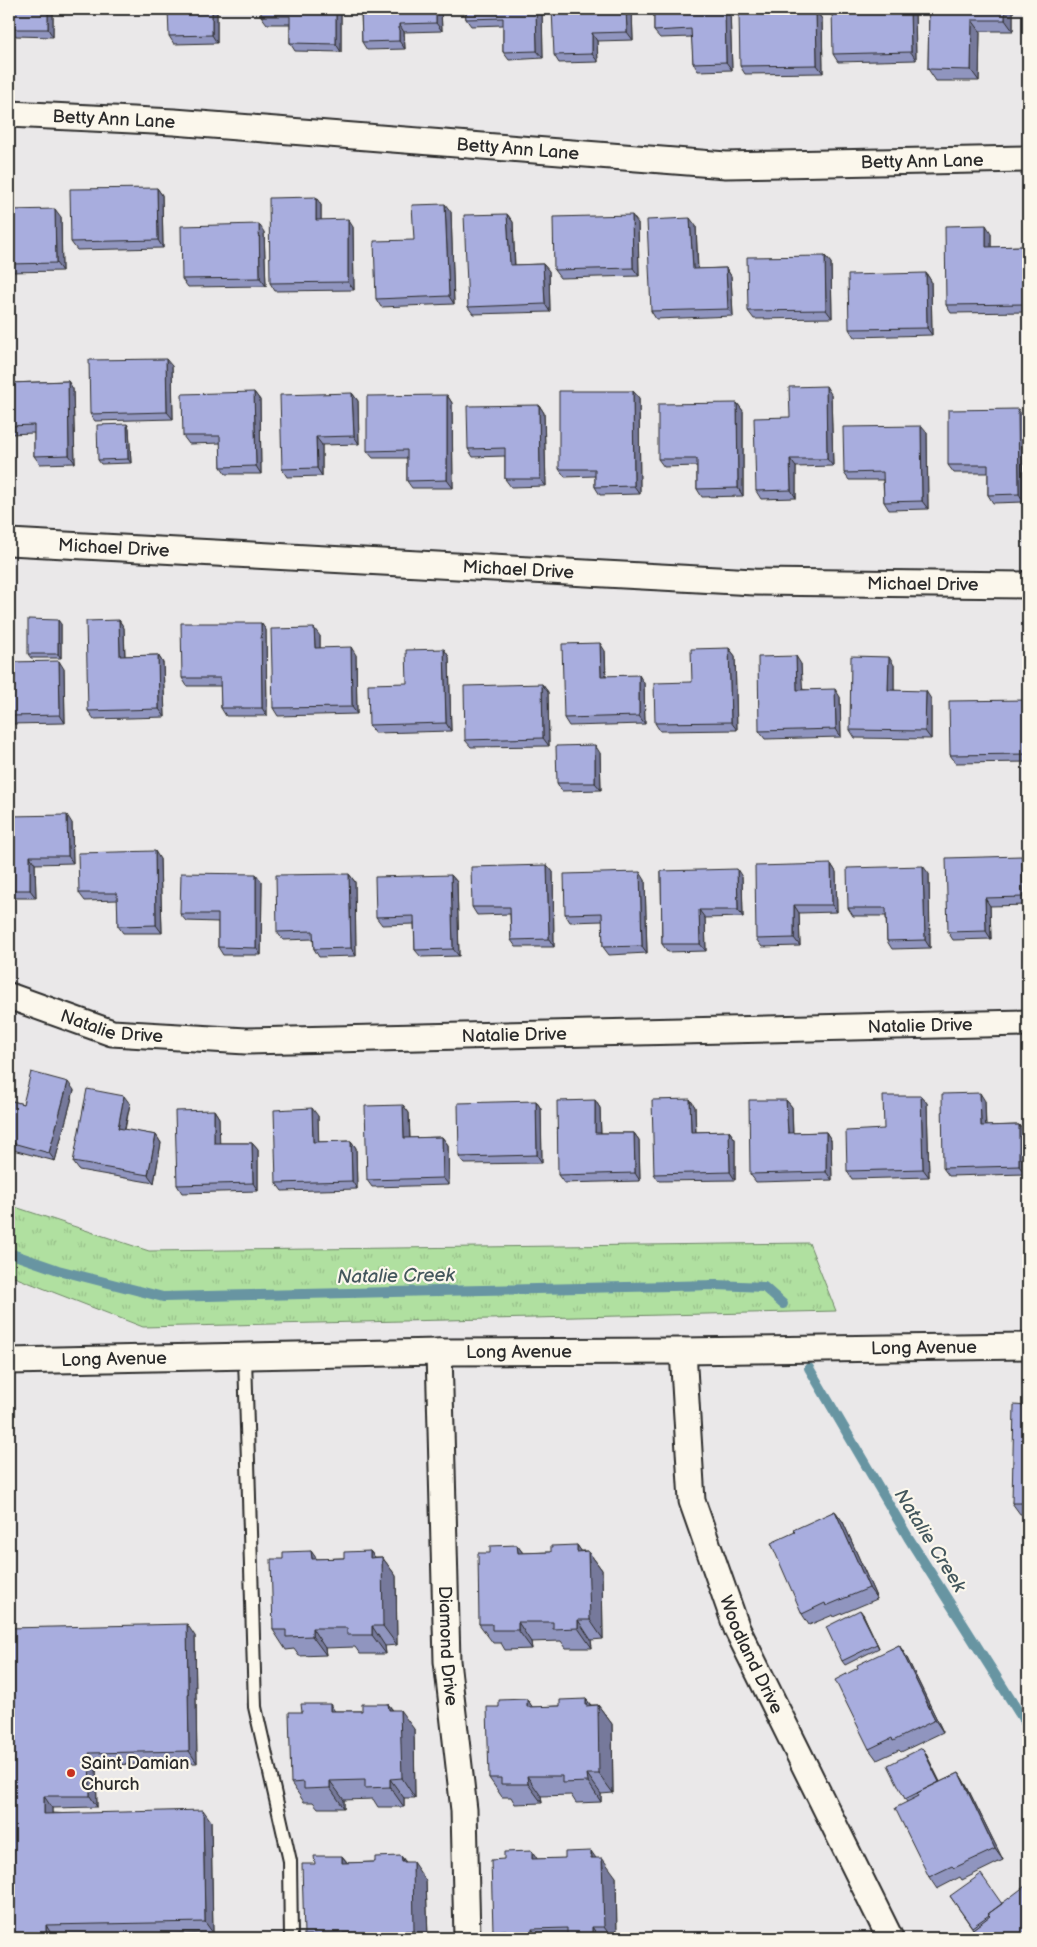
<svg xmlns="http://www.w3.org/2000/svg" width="1037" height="1947" font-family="'Balsamiq Sans',sans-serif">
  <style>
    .grass { fill: url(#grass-tufts); stroke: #6e8666 }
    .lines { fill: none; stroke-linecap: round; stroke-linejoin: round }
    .stream { stroke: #6895a2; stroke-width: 10 }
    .lane-casing { stroke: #2b2b2b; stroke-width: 16 }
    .street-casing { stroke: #2b2b2b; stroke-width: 29 }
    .lane { stroke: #fbf7ec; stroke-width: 12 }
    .street { stroke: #fbf7ec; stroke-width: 25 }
    .wall { fill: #9095bf; stroke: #2b2b2b }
    .shaded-wall { fill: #76799b; stroke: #2b2b2b }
    .building { fill: #a8adde; stroke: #2b2b2b }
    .poi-dot { fill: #c8321e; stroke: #fbf7ec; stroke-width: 2 }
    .labels { text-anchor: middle; stroke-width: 4.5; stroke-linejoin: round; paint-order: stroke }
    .street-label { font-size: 18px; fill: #2b2b2b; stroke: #fbf7ec }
    .poi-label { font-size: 18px; fill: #2b2b2b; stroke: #fbf7ec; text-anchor: start }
    .water-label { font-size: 19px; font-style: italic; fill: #44575d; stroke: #fbf7ec }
  </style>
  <defs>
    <pattern id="grass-tufts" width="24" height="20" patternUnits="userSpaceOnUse" patternTransform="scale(1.25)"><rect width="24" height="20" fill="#b0e0a0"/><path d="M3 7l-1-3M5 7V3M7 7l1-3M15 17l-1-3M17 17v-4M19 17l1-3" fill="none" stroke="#98c08a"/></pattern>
  </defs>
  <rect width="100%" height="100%" fill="#eae8e9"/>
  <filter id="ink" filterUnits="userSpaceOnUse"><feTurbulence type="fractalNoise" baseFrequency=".02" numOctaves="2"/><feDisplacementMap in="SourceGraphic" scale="10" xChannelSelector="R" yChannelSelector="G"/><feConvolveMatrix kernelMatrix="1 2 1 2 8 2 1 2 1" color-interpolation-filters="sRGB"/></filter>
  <g filter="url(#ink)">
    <path class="grass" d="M9 1205 149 1251 809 1243 836 1311 143 1327 9 1275Z"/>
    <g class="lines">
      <path class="stream" d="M9 1253 58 1270 163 1297 716 1285 764 1287 783 1304
        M809 1368 908 1537 1028 1727"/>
      <g class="lane-casing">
        <path id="lane" d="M245 1357 255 1707 290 1861 291 1938"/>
      </g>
      <g class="street-casing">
        <g id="street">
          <path id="s1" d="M9 114 174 122 726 165 1028 159"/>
          <path id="s2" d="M9 542 754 582 1028 585"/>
          <path id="s3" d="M9 996 112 1033 246 1041 1028 1023"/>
          <path id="s4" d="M683 1351 692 1501 737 1629 890 1938"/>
          <path id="s5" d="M439 1352 447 1661 464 1810 467 1938"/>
          <path id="s6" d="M9 1361 439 1352 683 1351 1028 1346"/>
        </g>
      </g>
      <use href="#lane" class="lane"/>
      <use href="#street" class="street"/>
    </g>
    <path class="wall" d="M53 9V37L16 36 11 29Z
      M217 9V43L174 44 169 36Z
      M341 9V52L295 51 290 43V24H267L261 16Z
      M361 9H441L442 31 404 32 405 49 367 50 362 42Z
      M465 9H542L543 58 509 60 503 52V25L471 26 466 19Z
      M632 9 633 40 597 41 598 62 559 63 554 55Z
      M654 9H730L732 70 698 71 693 63 692 37 660 38 654 31Z
      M915 9 916 60 838 62 833 54Z
      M929 9H1013V31H980L979 81H936L928 69Z
      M816 11 822 19 823 73 745 74 740 66Z
      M157 188 162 195 163 248 77 250 71 242Z
      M321 205V220L353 227 354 290 275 291 270 283Z
      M9 210 61 217 62 271 9 272Z
      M451 212 454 304 381 307 376 299 414 240Z
      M507 214 513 222 515 265 543 264 549 271 550 312 473 314 468 307Z
      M638 223 639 276 560 278 554 270Z
      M696 226 698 269 726 268 731 276 733 316 656 319 651 311Z
      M264 232 266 286 188 287 182 279Z
      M991 233V247L1024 246 1028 253V312L951 313 946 305Z
      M825 256 831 263 832 318 754 319 748 311Z
      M926 273 931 281 932 335 854 337 849 329Z
      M172 366 173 419 95 421 90 414Z
      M68 381 73 389 75 463 40 464 34 456V433L9 434V383Z
      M633 391 639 398 640 494 600 495 595 487V476L565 477 559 469Z
      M254 392 260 400 261 474H226L221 467V443L189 444 183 436Z
      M352 393 358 401 359 444 322 445V476L287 477 282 469Z
      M831 394 833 466 796 467V498L761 499 756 491 790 417Z
      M447 395 452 403 453 488H412L407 481V458H373L367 451Z
      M737 403 743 411V496L702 497 697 489V466L664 467 658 459Z
      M539 405 544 413 546 486 511 487 505 479V456L473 457 468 449Z
      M1023 417 1024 502 993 503 988 495V473H954L948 465Z
      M127 424 129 428 131 463 101 464 98 460Z
      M927 433 928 509 889 510 884 502 883 480H849L844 473Z
      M119 620 124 628 125 656 158 655 163 663 165 717 94 719 88 711Z
      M261 623 266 630 267 716H226L221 708V686H187L182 678Z
      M61 624V658H31L28 654Z
      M320 636V648L356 655 357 714 278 716 273 708Z
      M729 648 735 656 737 730 660 731 655 723 692 682Z
      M444 649 449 657 451 731 375 733 369 725 407 683Z
      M605 651 606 676 644 683 645 724 569 726 564 718Z
      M9 662 64 669 65 723 9 724Z
      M801 664 802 689 840 697 841 737 765 739 759 731Z
      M894 665V690L931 699V739L855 738 850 730Z
      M542 684 548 692 549 746 471 747 465 740Z
      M1028 701V762L956 763 950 755Z
      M600 753 601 790 562 791 557 783Z
      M9 816 72 823 73 863 35 864 36 898H9Z
      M1022 856 1027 864 1028 905 990 906 991 939 953 940 948 932Z
      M160 859 162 933H123L118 926V900L85 901 79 893Z
      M831 864 836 872 837 912 799 913 800 946 762 947 756 939Z
      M547 865 553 872 554 947H516L511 940 510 914 477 915 472 907Z
      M661 871 742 877 743 917 705 918 706 951 668 952 662 944Z
      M349 874 355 882 356 956 319 957 314 949 313 939 283 940 277 932Z
      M929 874 930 948 892 949 887 941 886 916H853L848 908Z
      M451 875 457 882 459 956 421 957 415 950 414 924 382 925 376 917Z
      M645 880 647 953 609 955 603 947V921L570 922 565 914Z
      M262 882 261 955H223L218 947V922L186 921 180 914Z
      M74 1090 55 1161 9 1149V1100L23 1104Z
      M921 1096 927 1103 929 1177 852 1179 847 1171Z
      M690 1099 695 1107 696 1132 729 1131 735 1139V1180L659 1181 654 1174Z
      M595 1100 600 1108 601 1133H634L639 1140 640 1181 564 1183 558 1175Z
      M786 1100 792 1107 793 1133 826 1132 831 1140 832 1180 756 1182 750 1174Z
      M536 1101 541 1109 542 1163 465 1164 459 1157Z
      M985 1101 986 1126 1019 1125 1024 1133 1025 1174 949 1176 943 1168Z
      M130 1104 125 1130 156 1135 161 1143 154 1183 79 1170 73 1162Z
      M403 1105 409 1113 410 1138 442 1137 448 1145 449 1185 372 1187 367 1180Z
      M214 1110 219 1118V1143H252L258 1150V1191L182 1193 177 1185Z
      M318 1116V1142L351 1141 356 1148 357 1189 282 1191 276 1183Z
      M1028 1406V1514H1020L1012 1503Z
      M835 1511 843 1522 877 1599 834 1617 833 1615 809 1625 802 1614 795 1532Z
      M517 1545 523 1553 551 1552 577 1545 581 1551H588L602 1570 603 1639 591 1640 592 1648H566L561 1641 531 1642 532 1649 505 1650 501 1643H493L479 1624 490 1553Z
      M311 1551 316 1559 344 1558 370 1551 375 1557H382L396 1576 397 1645 385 1646 386 1654H360L355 1647 325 1648 326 1655 299 1656 294 1649 286 1650 273 1630 283 1559Z
      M863 1614 879 1648 845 1665 842 1661Z
      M9 1628 195 1636 197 1763 96 1765 97 1807 52 1808V1813L211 1821 213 1933 53 1937V1938H9Z
      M899 1645 906 1656 943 1732 901 1752 899 1750 877 1760 869 1749 858 1668Z
      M527 1699 532 1707 560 1706 586 1699 591 1705H598L612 1724 613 1793 601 1794V1802L576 1803 571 1795 541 1796 542 1803 515 1804 511 1797H502L489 1778 499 1707Z
      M388 1704 393 1710 414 1729 415 1798H404V1807H378L373 1799 344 1800V1808H318L313 1802H304L291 1783 335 1711H362Z
      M922 1748 925 1752 940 1782 959 1773 966 1785 1003 1860 962 1880 960 1877 937 1889 929 1877 907 1802 905 1799Z
      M532 1851 537 1859 595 1858 616 1877 617 1938H498L493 1931 504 1859Z
      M342 1856 348 1863 375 1862 401 1856 406 1862 426 1881 428 1938H306L304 1935Z
      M1028 1891 973 1929 950 1896 1002 1903Z"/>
    <path class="shaded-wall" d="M48 9H53V37L48 29Z
      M212 9H217V43L212 35Z
      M336 9H341V52L336 44Z
      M436 9H441L442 31 436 23Z
      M536 9H542L543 58 537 51Z
      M626 9H632L633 40 627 32Z
      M725 9H730L732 70 726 62Z
      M910 9H915L916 60 911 52Z
      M1005 9H1013V31L1005 20Z
      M816 11 822 19 823 73 817 65Z
      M972 20 980 31 979 81 971 70Z
      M399 24 404 32 405 49 399 41Z
      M592 33 597 41 598 62 592 54Z
      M157 188 162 195 163 248 158 240Z
      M316 197 321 205V228L316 220Z
      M445 204 451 212 454 304 449 296Z
      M55 209 61 217 62 271 56 263Z
      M507 214 513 222 515 273 510 265Z
      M632 215 638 223 639 276 633 268Z
      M690 218 696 226 698 277 693 269Z
      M348 219 353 227 354 290 348 282Z
      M259 224 264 232 266 286 260 278Z
      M986 225 991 233V255L986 247Z
      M1024 246 1028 253V309L1025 304Z
      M825 256 831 263 832 318 826 310Z
      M543 264 549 271 550 312 545 304Z
      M726 268 731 276 733 316 728 309Z
      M926 273 931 281 932 335 927 328Z
      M166 359 172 366 173 419 167 412Z
      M68 381 73 389 75 463 69 455Z
      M826 386 831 394 833 466 827 459Z
      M633 391 639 398 640 494 634 486Z
      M254 392 260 400 261 474 256 466Z
      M352 393 358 401 359 444 354 436Z
      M447 395 452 403 453 488 447 480Z
      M737 403 743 411V496L738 488Z
      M539 405 544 413 546 486 540 479Z
      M1018 409 1023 417 1024 502 1019 494Z
      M127 424 129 428 131 463 128 459Z
      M921 426 927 433 928 509 922 501Z
      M316 437 322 445V476L317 468Z
      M790 459 796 467V498L791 490Z
      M58 620 61 624V658L58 654Z
      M119 620 124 628 125 663 120 656Z
      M261 623 266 630 267 716 262 708Z
      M314 628 320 636V656L315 648Z
      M600 643 605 651 606 684 601 676Z
      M351 647 356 655 357 714 352 707Z
      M729 648 735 656 737 730 731 722Z
      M444 649 449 657 451 731 446 723Z
      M158 655 163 663 165 717 159 709Z
      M796 656 801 664 803 697 797 690Z
      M889 657 894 665V698L888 690Z
      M59 661 64 669 65 723 60 715Z
      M639 675 644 683 645 724 639 716Z
      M542 684 548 692 549 746 543 738Z
      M835 689 840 697 841 737 836 729Z
      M926 691 931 699V739L925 731Z
      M1027 700 1028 701V749Z
      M595 745 600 753 601 790 595 783Z
      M67 815 72 823 73 863 68 856Z
      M155 851 160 859 162 933 156 925Z
      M30 856 35 864 36 898 30 890Z
      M1022 856 1027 864 1028 904 1023 897Z
      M831 864 836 872 837 912 832 905Z
      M547 865 553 872 554 947 549 939Z
      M923 866 929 874 930 948 925 940Z
      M737 869 742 877 743 917 738 910Z
      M640 872 645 880 647 953 642 946Z
      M256 874 262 882 261 955 256 948Z
      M349 874 355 882 356 956 351 948Z
      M451 875 457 882 459 956 453 949Z
      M985 898 990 906 991 939 986 931Z
      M794 905 799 913 800 946 794 938Z
      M699 910 705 918 706 951 700 944Z
      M68 1082 74 1090 55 1161 49 1153Z
      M980 1093 985 1101 986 1134 981 1126Z
      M124 1096 130 1104 123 1136 118 1128Z
      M921 1096 927 1103 929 1177 923 1169Z
      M690 1099 695 1107 696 1140 691 1132Z
      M595 1100 600 1108 601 1141 595 1133Z
      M786 1100 792 1107 793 1140 788 1133Z
      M536 1101 541 1109 542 1163 537 1155Z
      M403 1105 409 1113 410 1146 404 1138Z
      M312 1108 318 1116 319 1150 313 1142Z
      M214 1110 219 1118 220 1151 214 1143Z
      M1019 1125 1024 1133 1025 1174 1019 1166Z
      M729 1131 735 1139V1180L730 1172Z
      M826 1132 831 1140 832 1180 826 1172Z
      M634 1133 639 1140 640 1181 635 1173Z
      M156 1135 161 1143 154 1183 148 1175Z
      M442 1137 448 1145 449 1185 443 1178Z
      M351 1141 356 1148 357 1189 352 1181Z
      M252 1143 258 1150V1191L253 1183Z
      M835 1511 843 1522 877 1599 869 1588Z
      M517 1545 531 1564 518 1553Z
      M577 1545 589 1562 588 1551 602 1570 603 1639 590 1620 577 1552Z
      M311 1551 325 1570 312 1559Z
      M370 1551 382 1568V1557L396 1576 397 1645 383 1626 370 1558Z
      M860 1610 863 1614 879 1648Z
      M578 1620 591 1640 592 1648 578 1628Z
      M518 1622 531 1642 532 1649 518 1630Z
      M187 1624 195 1636 197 1763 189 1751Z
      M372 1626 385 1646 386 1654 372 1635Z
      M312 1628 325 1648 326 1655 312 1636Z
      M899 1645 906 1656 943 1732 935 1720Z
      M527 1699 540 1718 527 1707Z
      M586 1699 598 1716V1705L612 1724 613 1793 599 1774 586 1706Z
      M330 1704 343 1723 330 1711Z
      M388 1704 400 1721V1710L414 1729 415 1798 402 1778Z
      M922 1748 925 1752 942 1786 939 1782Z
      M89 1753 96 1765 97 1807 90 1796Z
      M959 1773 966 1785 1003 1860 995 1849Z
      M587 1774 601 1794V1802L588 1782Z
      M527 1776 541 1796 542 1803 528 1784Z
      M390 1779 404 1798V1807L390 1787Z
      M330 1781 344 1800V1808L330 1788Z
      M44 1796 52 1808V1825L44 1814Z
      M203 1810 211 1821 213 1933 205 1922Z
      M532 1851 545 1871 532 1859Z
      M591 1851 603 1868 602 1858 616 1877 617 1938H612L604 1927Z
      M342 1856 356 1875 342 1863Z
      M401 1856 413 1873V1862L426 1881 428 1938H420L414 1931Z
      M46 1925 53 1937V1938H46Z
      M592 1927 600 1938H595L592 1935Z
      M532 1929 539 1938H534L532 1936Z
      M403 1931 408 1938H403Z
      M343 1933 347 1938H343Z"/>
    <path class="building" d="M11 9H48V29H11Z
      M168 9H212V35L169 36Z
      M261 9H336V44L290 43V16H261Z
      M361 9H436V23L399 24V41L362 42Z
      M465 9H536L537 51 503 52V18L466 19Z
      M552 9H626L627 32 592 33V54L554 55Z
      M654 9H725L726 62 693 63 691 29 654 31Z
      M832 9H910L911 52 833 54Z
      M929 9H1005V20H972L971 70 928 69Z
      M816 11 817 65 740 66 739 13Z
      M157 188 158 240 71 242 70 189Z
      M316 197V220L348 219V282L270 283 269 198Z
      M445 204 449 296 376 299 374 241 414 240 412 205Z
      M55 209 56 263 9 264V210Z
      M507 214 510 265 543 264 545 304 468 307 464 215Z
      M632 215 633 268 554 270 553 217Z
      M690 218 693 269 726 268 728 309 651 311 647 220Z
      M259 224 260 278 182 279 181 226Z
      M986 225V247L1024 246 1025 304 946 305 945 226Z
      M825 256 826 310 748 311 747 257Z
      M926 273 927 328 849 329 848 275Z
      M166 359 167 412 90 414 89 360Z
      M68 381 69 455 34 456V425L9 426V383Z
      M826 386 827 459H790L791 490 756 491 754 418 790 417 789 387Z
      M559 391H633L634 486 595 487V469H559Z
      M254 392 256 466 221 467 220 436H183L182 394Z
      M352 393 354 436 316 437 317 468 282 469 280 395Z
      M447 395V480L407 481V450L367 451V396Z
      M737 403 738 488 697 489V459H658V404Z
      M539 405 540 479H505V448L468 449 467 406Z
      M1018 409 1019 494 988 495V465H948V410Z
      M127 424 128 459 98 460 97 425Z
      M921 426 922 501 884 502 883 472 844 473 843 427Z
      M28 619 58 620V654H28Z
      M119 620 120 656 158 655 159 709 88 711 86 621Z
      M181 623H261L262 708H221L220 678H182Z
      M314 628 315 648 351 647 352 707 273 708 271 629Z
      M600 643 601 676 639 675V716L564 718 562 644Z
      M729 648 731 722 655 723 654 683 692 682 691 649Z
      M444 649 446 723 369 725 368 684 407 683 406 650Z
      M796 656 797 690 835 689 836 729 759 731 758 657Z
      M851 656 889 657 888 690 926 691 925 731 850 730Z
      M59 661 60 715 9 716V662Z
      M542 684 543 738 465 740 464 686Z
      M1027 700 1028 754 950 755 949 701Z
      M595 745V783H557L556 746Z
      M67 815 68 856H30V890H9V816Z
      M155 851 156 925 118 926 117 893H79L78 853Z
      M1022 856 1023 897 985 898 986 931 948 932 946 858Z
      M831 864 832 905H794V938L756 939 755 866Z
      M547 865 549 939 511 940 510 907H472L471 867Z
      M923 866 925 940 887 941 886 908H848L847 868Z
      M737 869 738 910H699L700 944H662L661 871Z
      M640 872 642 946 603 947 602 913 565 914 564 874Z
      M181 873 256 874V948L218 947V914H180Z
      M349 874 351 948 314 949 313 931 277 932 276 875Z
      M451 875 453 949 415 950 414 916 376 917 375 877Z
      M31 1072 68 1082 49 1153 9 1142V1100L23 1104Z
      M87 1089 124 1096 118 1128 156 1135 148 1175 73 1162Z
      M980 1093 981 1126 1019 1125V1166L943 1168 942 1094Z
      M883 1096H921L923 1169 847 1171 846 1131 884 1129Z
      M690 1099 691 1132 729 1131 730 1172 654 1174 652 1100Z
      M595 1100V1133H634L635 1173 558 1175 557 1101Z
      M749 1100H786L788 1133 826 1132V1172L750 1174Z
      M536 1101 537 1155 459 1157 458 1103Z
      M403 1105 404 1138 442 1137 443 1178 367 1180 365 1106Z
      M312 1108 313 1142 351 1141 352 1181 276 1183 274 1110Z
      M214 1110V1143H252L253 1183 177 1185 175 1111Z
      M1014 1405 1028 1406V1503H1012Z
      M835 1511 869 1588 826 1606 825 1603 802 1614 771 1543 795 1532 793 1530Z
      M517 1545 518 1553 551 1552V1546L577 1545V1552L588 1551 590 1620H578V1628L553 1629V1622H518V1630H492V1624H479L478 1553H490V1546Z
      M311 1551 312 1559 344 1558V1552L370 1551V1558L382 1557 383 1626H372V1635H347V1628H312V1636L286 1637V1630H273L271 1559H283V1552Z
      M860 1610 877 1644 842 1661 826 1627Z
      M187 1624 189 1751 89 1753 90 1796H44V1814L203 1810 205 1922 46 1925V1938H9V1628Z
      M899 1645 935 1720 893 1741 892 1738 869 1749 835 1680 858 1668 857 1665Z
      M527 1699V1707L560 1706V1700L586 1699V1706L598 1705 599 1774H587L588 1782 562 1783V1776H527L528 1784H501V1778H489L487 1707H499V1700Z
      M301 1704H330V1711H362V1704H388L389 1710H400L402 1778 390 1779V1787L365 1788V1780L330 1781V1788L304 1789V1782L291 1783 289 1712H302Z
      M922 1748 939 1782 905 1799 888 1765Z
      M959 1773 995 1849 954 1868 952 1866 929 1877 895 1808 919 1796 917 1793Z
      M532 1851V1859L565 1858V1852L591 1851V1858H602L604 1927H592V1935H567V1928L532 1929V1936L506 1937V1930L493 1931 491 1860 504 1859V1852Z
      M314 1856H342V1863L375 1862V1857L401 1856 402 1862H413L414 1931H403V1938H377V1932L343 1933V1938H317L316 1935H304L302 1864H315Z
      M981 1874 1002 1904 988 1914 989 1915 972 1927 950 1896Z
      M1025 1886 1028 1891V1938H973L969 1932 990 1916 988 1914Z"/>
  </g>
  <circle class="poi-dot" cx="71" cy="1773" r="5"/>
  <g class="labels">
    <g class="street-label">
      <text dy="6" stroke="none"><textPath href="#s1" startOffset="105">Betty Ann Lane</textPath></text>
      <text dy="6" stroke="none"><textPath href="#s1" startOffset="510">Betty Ann Lane</textPath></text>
      <text dy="6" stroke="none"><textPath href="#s1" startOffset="915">Betty Ann Lane</textPath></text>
      <text dy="6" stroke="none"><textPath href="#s2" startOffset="105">Michael Drive</textPath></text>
      <text dy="6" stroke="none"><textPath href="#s2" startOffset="510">Michael Drive</textPath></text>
      <text dy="6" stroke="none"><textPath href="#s2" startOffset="915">Michael Drive</textPath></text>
      <text dy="6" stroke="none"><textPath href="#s3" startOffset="108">Natalie Drive</textPath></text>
      <text dy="6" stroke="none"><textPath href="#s3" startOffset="918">Natalie Drive</textPath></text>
      <text dy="6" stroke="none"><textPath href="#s3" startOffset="512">Natalie Drive</textPath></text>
      <text dy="6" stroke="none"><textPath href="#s6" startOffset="915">Long Avenue</textPath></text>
      <text dy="6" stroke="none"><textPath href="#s6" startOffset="510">Long Avenue</textPath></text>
      <text dy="6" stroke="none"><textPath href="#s6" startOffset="105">Long Avenue</textPath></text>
      <text dy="6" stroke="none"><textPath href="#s5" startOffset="294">Diamond Drive</textPath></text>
      <text dy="6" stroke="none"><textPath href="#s4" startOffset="315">Woodland Drive</textPath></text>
    </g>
    <g class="poi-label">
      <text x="81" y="1769">Saint Damian<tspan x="81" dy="21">Church</tspan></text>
    </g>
    <g class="water-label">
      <text transform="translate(396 1275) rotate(-1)" y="7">Natalie Creek</text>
      <text transform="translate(931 1540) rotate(58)" y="7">Natalie Creek</text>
    </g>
  </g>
  <rect width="1037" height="1947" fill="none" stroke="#fbf7ec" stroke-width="30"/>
  <rect x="15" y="15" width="1007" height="1917" fill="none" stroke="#2b2b2b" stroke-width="2" filter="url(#ink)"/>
</svg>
